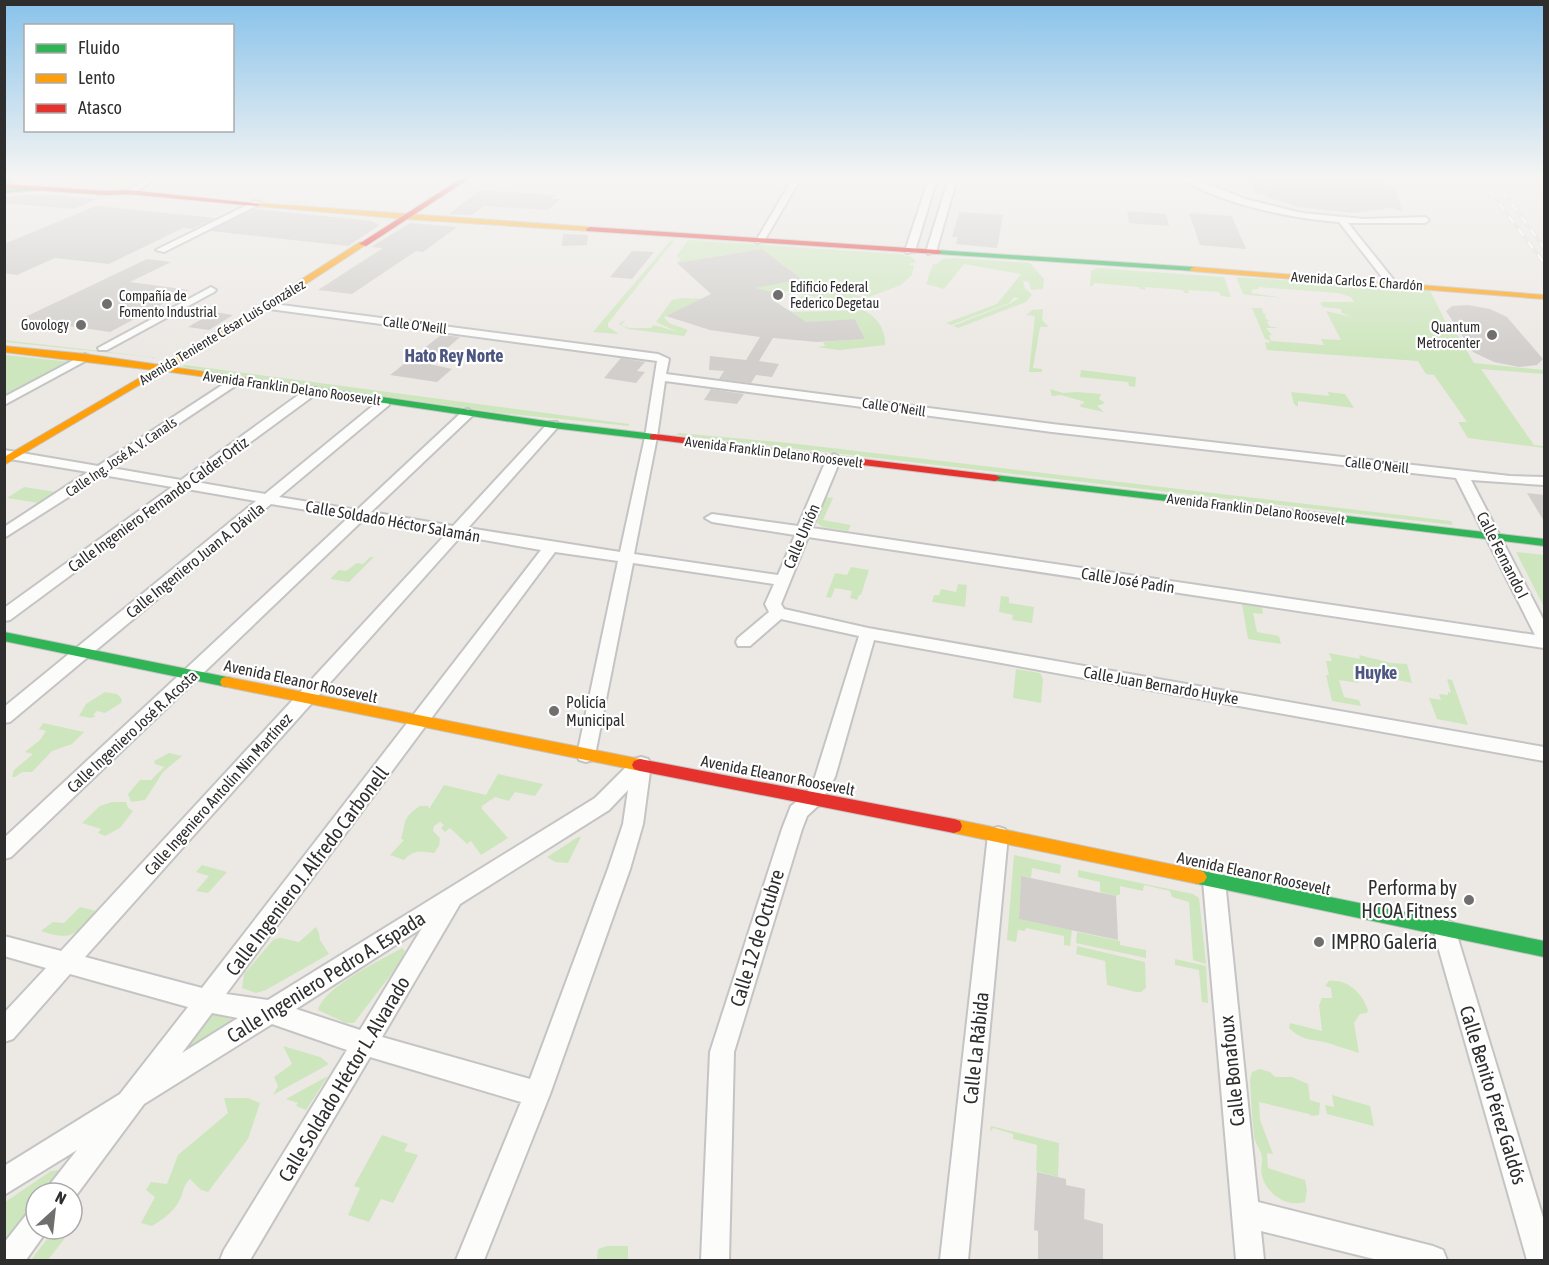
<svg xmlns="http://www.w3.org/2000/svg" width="1549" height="1265" font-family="'Asap Condensed',sans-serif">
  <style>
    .green { fill: #cee6be }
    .building { fill: #d1cecb }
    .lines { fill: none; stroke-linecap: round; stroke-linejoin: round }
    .street-casing { stroke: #c5c4c5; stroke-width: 4 }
    .fast-casing { stroke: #c5c4c5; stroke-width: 2 }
    .slow-casing { stroke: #c5c4c5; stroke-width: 2 }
    .jam-casing { stroke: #c5c4c5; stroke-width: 2 }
    .street { fill: #fcfcfb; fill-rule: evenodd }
    .fast { fill: #30b455; fill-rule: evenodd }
    .slow { fill: #ff9f0a; fill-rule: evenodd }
    .jam { fill: #e5322d; fill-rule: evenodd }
    .rail-casing { stroke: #dfdfe1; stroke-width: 4 }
    .rail { stroke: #fff; stroke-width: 2; stroke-dasharray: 8; stroke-linecap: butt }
    .fast-bridge-casing { stroke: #c6c5c4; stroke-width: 9; stroke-linecap: butt }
    .fast-bridge { stroke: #30b455; stroke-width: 8 }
    .poi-dot { fill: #706f6e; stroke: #fff; stroke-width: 2 }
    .labels { text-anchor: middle; stroke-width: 4.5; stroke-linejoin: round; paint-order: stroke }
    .far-street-label { font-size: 14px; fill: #2e2e2e; stroke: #fff }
    .far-poi-label { font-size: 14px; fill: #2e2e2e; stroke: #fff; text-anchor: start }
    .street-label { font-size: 16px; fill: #2e2e2e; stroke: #fff }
    .poi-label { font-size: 16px; fill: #2e2e2e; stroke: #fff; text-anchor: start }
    .far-district-label { font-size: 18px; font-weight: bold; fill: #4d5680; stroke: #fff }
    .neighbourhood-label { font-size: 18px; font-weight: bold; fill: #4d5680; stroke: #fff }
    .near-street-label { font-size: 20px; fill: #2e2e2e; stroke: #fff }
    .near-poi-label { font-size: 20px; fill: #2e2e2e; stroke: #fff; text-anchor: end }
  </style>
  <rect width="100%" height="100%" fill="#ece8e4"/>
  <path class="green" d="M44 178H140L124 185Z
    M672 239 674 240 673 242 608 323V327L619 334 593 332Z
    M688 240 898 254 909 256 915 260V263H911L910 265H914L912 275 901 285 869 297 850 291 815 288 792 290 754 297 739 290 801 278 762 249 677 263 681 258 676 257Z
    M953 258 1030 263 1044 279 1043 289 1031 290 1029 282 1023 281 1025 289 1032 294 1026 302 958 328 953 326 1011 303 1019 298 1014 297 1009 303 951 325 946 323 997 304 1021 274 964 264 944 289 926 284 933 264H937L942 259Z
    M1097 268 1224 277 1231 297 1221 296 1219 292 1188 290 1189 293H1184L1183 290 1145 287V290L1140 289 1139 287 1094 283 1093 286H1090L1091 271Z
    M1236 277 1430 290 1449 329H1454L1474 363 1544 370V374L1481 369 1534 445 1544 446V448L1468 438 1458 422H1467L1434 375 1426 374 1418 361 1267 350 1265 342 1270 343 1269 340 1265 339 1252 308H1262L1263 313 1267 315H1265L1266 319 1270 321H1267L1269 326 1279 328H1266L1272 335H1269L1271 341 1324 345 1321 339 1341 340 1326 311 1352 317 1342 313 1341 309 1323 307 1320 302H1354L1351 297 1338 293 1258 287V289L1251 290 1252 293 1284 298 1248 295 1243 294Z
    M817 291 843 292 869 298 841 301 798 294Z
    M805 296 855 305C840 308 802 312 790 303L794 298Z
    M682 298 708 299 697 301 664 317 669 323 688 330 684 336 628 329 619 324 626 319 621 325 629 328H651L654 325 678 332 656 322 672 300Z
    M783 308 793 312 863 310C877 317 886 329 885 345L839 350 817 347 825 346 823 342 865 339 855 319 808 322 729 312Z
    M1043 309 1042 320 1049 327H1040L1033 368 1042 369V372H1029L1035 316 1026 315 1032 310Z
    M4 340 160 358 5 342Z
    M5 355 71 362 5 398Z
    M185 365 629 424V426L501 413 182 367Z
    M1081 370 1136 377 1135 387 1129 386 1128 382 1080 377Z
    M1050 389 1063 393 1077 392 1101 394 1099 399 1105 403 1097 406 1104 412 1081 407 1080 405 1085 402 1061 395 1052 396Z
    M1291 392 1329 396 1328 392 1345 394 1354 408 1298 401V407L1294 404Z
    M678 433 789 443 1451 521 1453 525 677 435Z
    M24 487 56 492 39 503 7 498Z
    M825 497 833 498 823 520 851 525 848 531 823 527 817 523Z
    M1516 552 1544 555V607Z
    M370 557H374L349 582 330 579 339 570 346 571 357 563 363 564Z
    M851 567 869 570 861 595H859L857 600 850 598 852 591 835 588 831 598 826 597 835 573 847 575Z
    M958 584 967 585 965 607 932 602 934 595H939L941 589 956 592Z
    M1001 596 1009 597V603L1034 607 1032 623 1012 620 1013 615 999 612Z
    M1242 604 1262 607 1263 614 1253 613 1257 632 1279 636 1281 644 1248 639Z
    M1329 653 1360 659 1359 655 1391 663 1407 664 1412 683 1356 671 1359 683 1339 680 1344 697 1359 700 1361 706 1332 701 1326 675H1329L1326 661H1332Z
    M1016 669 1040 673 1043 679 1041 703 1013 698Z
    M1447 679 1452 680 1468 725 1437 719 1429 698 1441 700 1439 694 1448 695V692L1451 693Z
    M105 692 117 694 122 699 121 703 105 713 97 711 93 715 96 716 91 718 79 716 86 704Z
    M43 723 84 732 72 744 52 751 32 772H22L15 777H12L14 770 33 754 25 752 40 740 46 731 39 729Z
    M169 753 182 756 163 772 145 800 131 802 128 794 140 780H151L164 767 155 764 154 761Z
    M498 774 543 784 535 796 515 792 509 801 495 797 482 806V809L508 838 481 855 471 841 467 844 450 828 445 832 441 828 444 825 440 822 434 826 433 831 440 838 439 846 434 853C422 852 414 849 404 860L390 855 404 840 401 839C407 820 401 819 420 806H428L429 809 444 785 486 795Z
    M112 802H126L128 808 133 811 120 828 105 836 98 833 101 829 82 823 100 806Z
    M578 837H581L568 863 555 862 547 857Z
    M1014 855 1061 865 1060 874 1032 868 1031 878 1021 876 1019 919 1072 930 1070 946 1064 945V936L1026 928 1025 931 1018 930 1016 942 1007 940Z
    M202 865 227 872 208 893 196 891 209 876 196 872Z
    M1078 870 1193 894 1199 898 1206 964 1193 960 1189 902 1172 897 1170 891 1144 885 1143 891 1120 886V894L1116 896 1100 892V882L1078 877Z
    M80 907 97 911C76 934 73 942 41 931L53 922 64 923Z
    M316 927 319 933 320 940 329 954 266 990 256 993 242 988 244 974 274 939 281 938 299 942Z
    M1077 932 1120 941V945L1146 950V958L1076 943Z
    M1077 946 1145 962 1146 988 1141 992H1136L1107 985 1105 961 1076 954Z
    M402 948 405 951 402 960 354 1023H346L318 1010C324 987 381 960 402 948Z
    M1175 959 1206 966 1208 1003 1202 1002 1199 970 1175 965Z
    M1329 981C1348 979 1362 993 1368 1010L1367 1013 1360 1014 1354 1023 1359 1053C1349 1050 1338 1046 1328 1043 1310 1038 1304 1042 1289 1028L1290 1023 1322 1031 1319 1005 1322 998H1332L1331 988 1325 986Z
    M212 1013 236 1021 179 1058 178 1053Z
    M283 1046 320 1057 329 1064 273 1095 278 1086 274 1077 292 1064Z
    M1259 1069 1270 1072 1275 1077H1292L1308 1084 1310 1100 1320 1103 1319 1115 1311 1116 1309 1114 1259 1102 1260 1120 1273 1154 1267 1153 1268 1168 1305 1180 1307 1190 1305 1202C1287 1208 1266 1193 1262 1176 1260 1169 1263 1163 1262 1157 1261 1149 1254 1143 1254 1135 1252 1117 1251 1098 1250 1079L1252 1072Z
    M328 1076 306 1110 296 1106 298 1103 286 1099Z
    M1332 1095 1370 1106 1374 1126 1327 1114 1325 1105 1334 1107Z
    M224 1098H248L260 1103 248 1139 208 1192 201 1190 190 1179C184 1185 184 1189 181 1197 176 1210 164 1219 152 1226L141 1223 155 1197 146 1190 151 1182 167 1184 178 1155 228 1113Z
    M991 1126 1059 1143 1058 1177 1036 1171 1037 1145 1013 1139V1134L993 1128 990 1132Z
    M382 1135 408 1144 404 1151 418 1155 393 1203 381 1199 369 1222 348 1215 360 1188 354 1186Z
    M58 1170 59 1173 44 1193H36V1204L5 1246V1202L51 1171Z
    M51 1234 65 1238 48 1260H31Z
    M607 1246H628V1260H597L598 1249Z"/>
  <path class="building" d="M1251 178H1384L1397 191 1402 211 1391 208 1353 213 1298 207 1256 193Z
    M480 190 555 195 550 199H561L548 210 484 206 472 215 449 214Z
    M38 194 97 199 74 209 4 203V197Z
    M96 206 216 218 192 229 183 228 109 264 55 258 17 275 4 273V244Z
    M255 209 372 221 380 225 348 246 210 231Z
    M1127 211 1166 214 1169 226 1129 223Z
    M959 212 1003 215 997 248 956 244 958 237H952Z
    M1189 213 1232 216 1246 249 1200 245Z
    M410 223 457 227 423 252 416 251 352 294 318 290 383 248 371 247Z
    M563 234 588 235 587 245 562 246Z
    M762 249 802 279 754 288 784 295 773 300 806 322 855 319 865 339 817 342 773 338 759 361 779 364 772 377 756 375 751 383 719 379 724 371 709 370 710 356 746 360 760 337 710 330 666 316 711 294 677 263Z
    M632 251 654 252 632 279 610 277Z
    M147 259 171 262 130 282 189 290 110 332 21 319Z
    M1468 305 1490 309 1507 317 1543 359 1537 365 1519 367 1494 362 1473 352 1446 311 1452 306Z
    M214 312 233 315 209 330 188 327Z
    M441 335 460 337 429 364 452 369 437 382 390 375Z
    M621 358 645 362 637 371 645 372 636 383 604 378Z
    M711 389 744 394 737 404 704 400Z
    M1527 493 1545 495V523Z
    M1021 876 1116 896 1118 940 1019 919Z
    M1037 1172 1066 1179V1185L1085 1189 1084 1219 1103 1224V1260H1038V1231L1034 1230Z"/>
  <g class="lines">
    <g class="street-casing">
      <path id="street" d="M148 178H158L131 194 124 192Z
        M793 178H801L764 241 757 243 756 241Z
        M929 178H937L915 251 907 253 905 251Z
        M949 178H957L936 252 928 254 926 252Z
        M1182 178H1193L1245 199 1302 213 1364 219 1425 217 1429 220 1425 223H1348L1397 284 1392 287 1389 286 1339 222C1294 219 1219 204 1182 178Z
        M255 201 262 203 164 252 156 250Z
        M211 287 216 290 214 292 107 350H99L98 348Z
        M266 303 658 354 669 359 666 374 1052 424 1510 476 1544 477V485L1471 480 1544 621V648L808 537 781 604 784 609 868 628 1544 747V761L874 640 835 777 820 804 807 816 802 829 734 1052 729 1260H701L710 1052 782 829 791 806 806 794 815 777 859 636 781 619 750 646H738L736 642 738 638 769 612 765 604 774 584 633 563 595 755 593 760 586 762 579 760 577 755 618 561 555 552 226 994 268 1000 595 798 634 759 641 757 648 759 651 764 643 824 630 869 550 1094 484 1260H456L521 1102 370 1057 250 1260H220L224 1250 347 1050 272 1024 144 1104 72 1201V1193H47L51 1183 77 1150 4 1195V1166L120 1094 188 1007 70 974 13 1039 4 1042V1013L46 968 4 956V936L61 951 446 534 364 519 11 857 4 859V838L349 517 271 504 10 722 4 723V707L256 501 187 489 10 620 4 621V608L172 487 103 475 4 538V527L88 472 4 458V450L98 466 233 378H241V382L112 468 181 480 308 388H316V394L196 482 265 494 381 399H389V405L279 497 357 510 464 410 468 409 474 413 472 416 371 512 453 526 549 422H557L559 425 557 428 468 528 620 552 645 437 657 361 262 308V304ZM665 381 1052 432 1456 478 1535 635 812 528 841 458 834 454 827 458 798 526 712 514 705 518 712 522 795 535 778 575 634 554 657 437ZM461 536 541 550 202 988 85 957ZM628 790 623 824 608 869 530 1079 382 1037 460 904 609 810ZM422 928 360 1030 296 1009ZM212 1013 238 1018 182 1053Z
        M85 354 91 357 89 359 4 405V397Z
        M998 827 1005 829 1008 835 968 1260H940L988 835 991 829Z
        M1214 872 1222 875 1225 881 1258 1202 1433 1246 1443 1250 1447 1260H1378L1261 1231 1264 1260H1236L1203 881 1206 875Z
        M1444 919 1452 922 1455 929 1544 1221V1260H1527L1433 929 1436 922Z
        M36 1211V1229H48L26 1260H4V1243L26 1215Z"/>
    </g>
    <g class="fast-casing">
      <path id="fast" d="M43 187 41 190 4 193V189Z
        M935 250 1194 267 1198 269 1194 271 938 254H935Z
        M313 387 553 422 654 434 659 437 654 440 553 428 310 392V388Z
        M995 475 1544 539V546L991 480V476Z
        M4 632 227 677 232 678 234 682 232 686 227 687 4 641Z
        M1198 870 1544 941V957L1198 884 1192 882 1189 877 1192 872Z"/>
    </g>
    <g class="slow-casing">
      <path id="slow" d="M255 203 590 227 594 229 590 231 406 219 257 206Z
        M360 242 367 244 269 308 171 367 313 387 316 388V392L163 371 4 465V457L153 370 4 352V346L85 354 160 365 263 304Z
        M1194 267 1544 295V299L1191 271 1190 269Z
        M227 677 640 759 646 761 648 765 646 769 640 771 222 686 220 682 222 678Z
        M954 819 1198 870 1204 872 1207 877 1204 882 1198 884 954 833 948 831 946 826 948 821Z"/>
    </g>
    <g class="jam-casing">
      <path id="jam" d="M462 178H470L366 246 359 244Z
        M4 184 106 191 128 190 260 204 257 206 128 194 106 195 4 188Z
        M590 227 938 250 942 252 938 254 587 231 586 229Z
        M654 434 995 475 1001 478 995 481 650 439V435Z
        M640 759 954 819 960 821 962 826 960 831 954 833 640 771 634 769 632 765 634 761Z"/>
    </g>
    <use href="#street" class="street"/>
    <use href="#fast" class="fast"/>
    <use href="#slow" class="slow"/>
    <use href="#jam" class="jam"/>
    <g class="rail-casing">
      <path id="rail" d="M1480 178 1544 263
        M1493 178 1544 248"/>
    </g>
    <use href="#rail" class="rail"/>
    <g class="fast-bridge-casing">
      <path id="fast-bridge" d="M4 180 9 178"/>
    </g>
    <use href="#fast-bridge" class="fast-bridge"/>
  </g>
  <linearGradient id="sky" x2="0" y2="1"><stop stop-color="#88c2ea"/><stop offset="0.5" stop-color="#f6f5f3"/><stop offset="1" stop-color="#f6f5f3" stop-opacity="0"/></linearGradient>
  <rect width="1549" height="355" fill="url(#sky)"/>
  <g class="poi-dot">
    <circle cx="778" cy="295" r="6"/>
    <circle cx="107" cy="304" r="6"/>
    <circle cx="81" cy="325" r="6"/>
    <circle cx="1492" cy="335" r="6"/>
    <circle cx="554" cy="711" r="6"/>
    <circle cx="1469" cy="900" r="6"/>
    <circle cx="1319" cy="942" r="6"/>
  </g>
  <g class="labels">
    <g class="far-street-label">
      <text transform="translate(1357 281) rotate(4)" y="5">Avenida Carlos E. Chardón</text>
      <text transform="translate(415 325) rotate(7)" y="5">Calle O'Neill</text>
      <text transform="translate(222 332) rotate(-31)" y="5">Avenida Teniente César Luis González</text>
      <text transform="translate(292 388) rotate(8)" y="5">Avenida Franklin Delano Roosevelt</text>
      <text transform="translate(894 407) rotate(8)" y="5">Calle O'Neill</text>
      <text transform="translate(774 452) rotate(7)" y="5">Avenida Franklin Delano Roosevelt</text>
      <text transform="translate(121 457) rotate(-34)" y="5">Calle Ing. José A. V. Canals</text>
      <text transform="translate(1377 465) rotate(6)" y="5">Calle O'Neill</text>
      <text transform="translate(1256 509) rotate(7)" y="5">Avenida Franklin Delano Roosevelt</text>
    </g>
    <g class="far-poi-label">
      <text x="790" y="292">Edificio Federal<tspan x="790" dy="16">Federico Degetau</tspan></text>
      <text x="119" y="301">Compañía de<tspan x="119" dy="16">Fomento Industrial</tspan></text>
      <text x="69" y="330" text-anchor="end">Govology</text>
      <text x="1480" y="332" text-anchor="end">Quantum<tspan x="1480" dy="16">Metrocenter</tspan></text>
    </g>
    <g class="street-label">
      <text transform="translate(158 504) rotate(-36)" y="6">Calle Ingeniero Fernando Calder Ortiz</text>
      <text transform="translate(393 521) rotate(10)" y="6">Calle Soldado Héctor Salamán</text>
      <text transform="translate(801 536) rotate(-67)" y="6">Calle Unión</text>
      <text transform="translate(1503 555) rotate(63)" y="6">Calle Fernando I</text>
      <text transform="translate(195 560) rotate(-39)" y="6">Calle Ingeniero Juan A. Dávila</text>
      <text transform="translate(1128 580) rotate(9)" y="6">Calle José Padín</text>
      <text transform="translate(301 681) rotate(12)" y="6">Avenida Eleanor Roosevelt</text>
      <text transform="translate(1161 685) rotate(10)" y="6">Calle Juan Bernardo Huyke</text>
      <text transform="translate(132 731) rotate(-43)" y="6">Calle Ingeniero José R. Acosta</text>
      <text transform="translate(778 775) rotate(11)" y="6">Avenida Eleanor Roosevelt</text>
      <text transform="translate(218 794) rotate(-48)" y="6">Calle Ingeniero Antolín Nin Martínez</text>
      <text transform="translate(1254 873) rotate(12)" y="6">Avenida Eleanor Roosevelt</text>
    </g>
    <g class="poi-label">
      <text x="566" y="708">Policía<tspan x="566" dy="18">Municipal</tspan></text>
    </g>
    <g class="far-district-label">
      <text x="454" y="362">Hato Rey Norte</text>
    </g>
    <g class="neighbourhood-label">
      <text x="1376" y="679">Huyke</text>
    </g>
    <g class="near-street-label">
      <text transform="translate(307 871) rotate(-53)" y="7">Calle Ingeniero J. Alfredo Carbonell</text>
      <text transform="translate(757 938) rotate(-73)" y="7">Calle 12 de Octubre</text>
      <text transform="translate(326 977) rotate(-32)" y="7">Calle Ingeniero Pedro A. Espada</text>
      <text transform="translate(976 1048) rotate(-84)" y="7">Calle La Rábida</text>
      <text transform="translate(1232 1071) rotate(-96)" y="7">Calle Bonafoux</text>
      <text transform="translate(344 1079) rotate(-59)" y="7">Calle Soldado Héctor L. Alvarado</text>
      <text transform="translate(1493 1095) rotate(73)" y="7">Calle Benito Pérez Galdós</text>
    </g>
    <g class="near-poi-label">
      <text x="1457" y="895">Performa by<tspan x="1457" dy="23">HCOA Fitness</tspan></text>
      <text x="1331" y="949" text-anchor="start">IMPRO Galería</text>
    </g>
  </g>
  <rect width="1549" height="1265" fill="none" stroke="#2e2e2e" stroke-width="12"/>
  <rect x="24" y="24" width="210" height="108" fill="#ffffff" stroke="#ababab" stroke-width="1.5"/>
  <rect x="36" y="44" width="30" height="9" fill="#30b455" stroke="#ababab" stroke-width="1.5"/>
  <text x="78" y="54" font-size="18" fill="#2e2e2e">Fluido</text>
  <rect x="36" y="74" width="30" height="9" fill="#ff9f0a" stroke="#ababab" stroke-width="1.5"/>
  <text x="78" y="84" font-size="18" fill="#2e2e2e">Lento</text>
  <rect x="36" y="104" width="30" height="9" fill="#e5322d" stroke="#ababab" stroke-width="1.5"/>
  <text x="78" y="114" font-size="18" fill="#2e2e2e">Atasco</text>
  <g transform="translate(54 1211) rotate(27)"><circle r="28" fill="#ffffff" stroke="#ababab" stroke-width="1.5"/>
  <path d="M0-4.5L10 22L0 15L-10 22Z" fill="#706f6e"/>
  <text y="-9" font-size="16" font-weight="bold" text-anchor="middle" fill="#2e2e2e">N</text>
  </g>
</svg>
